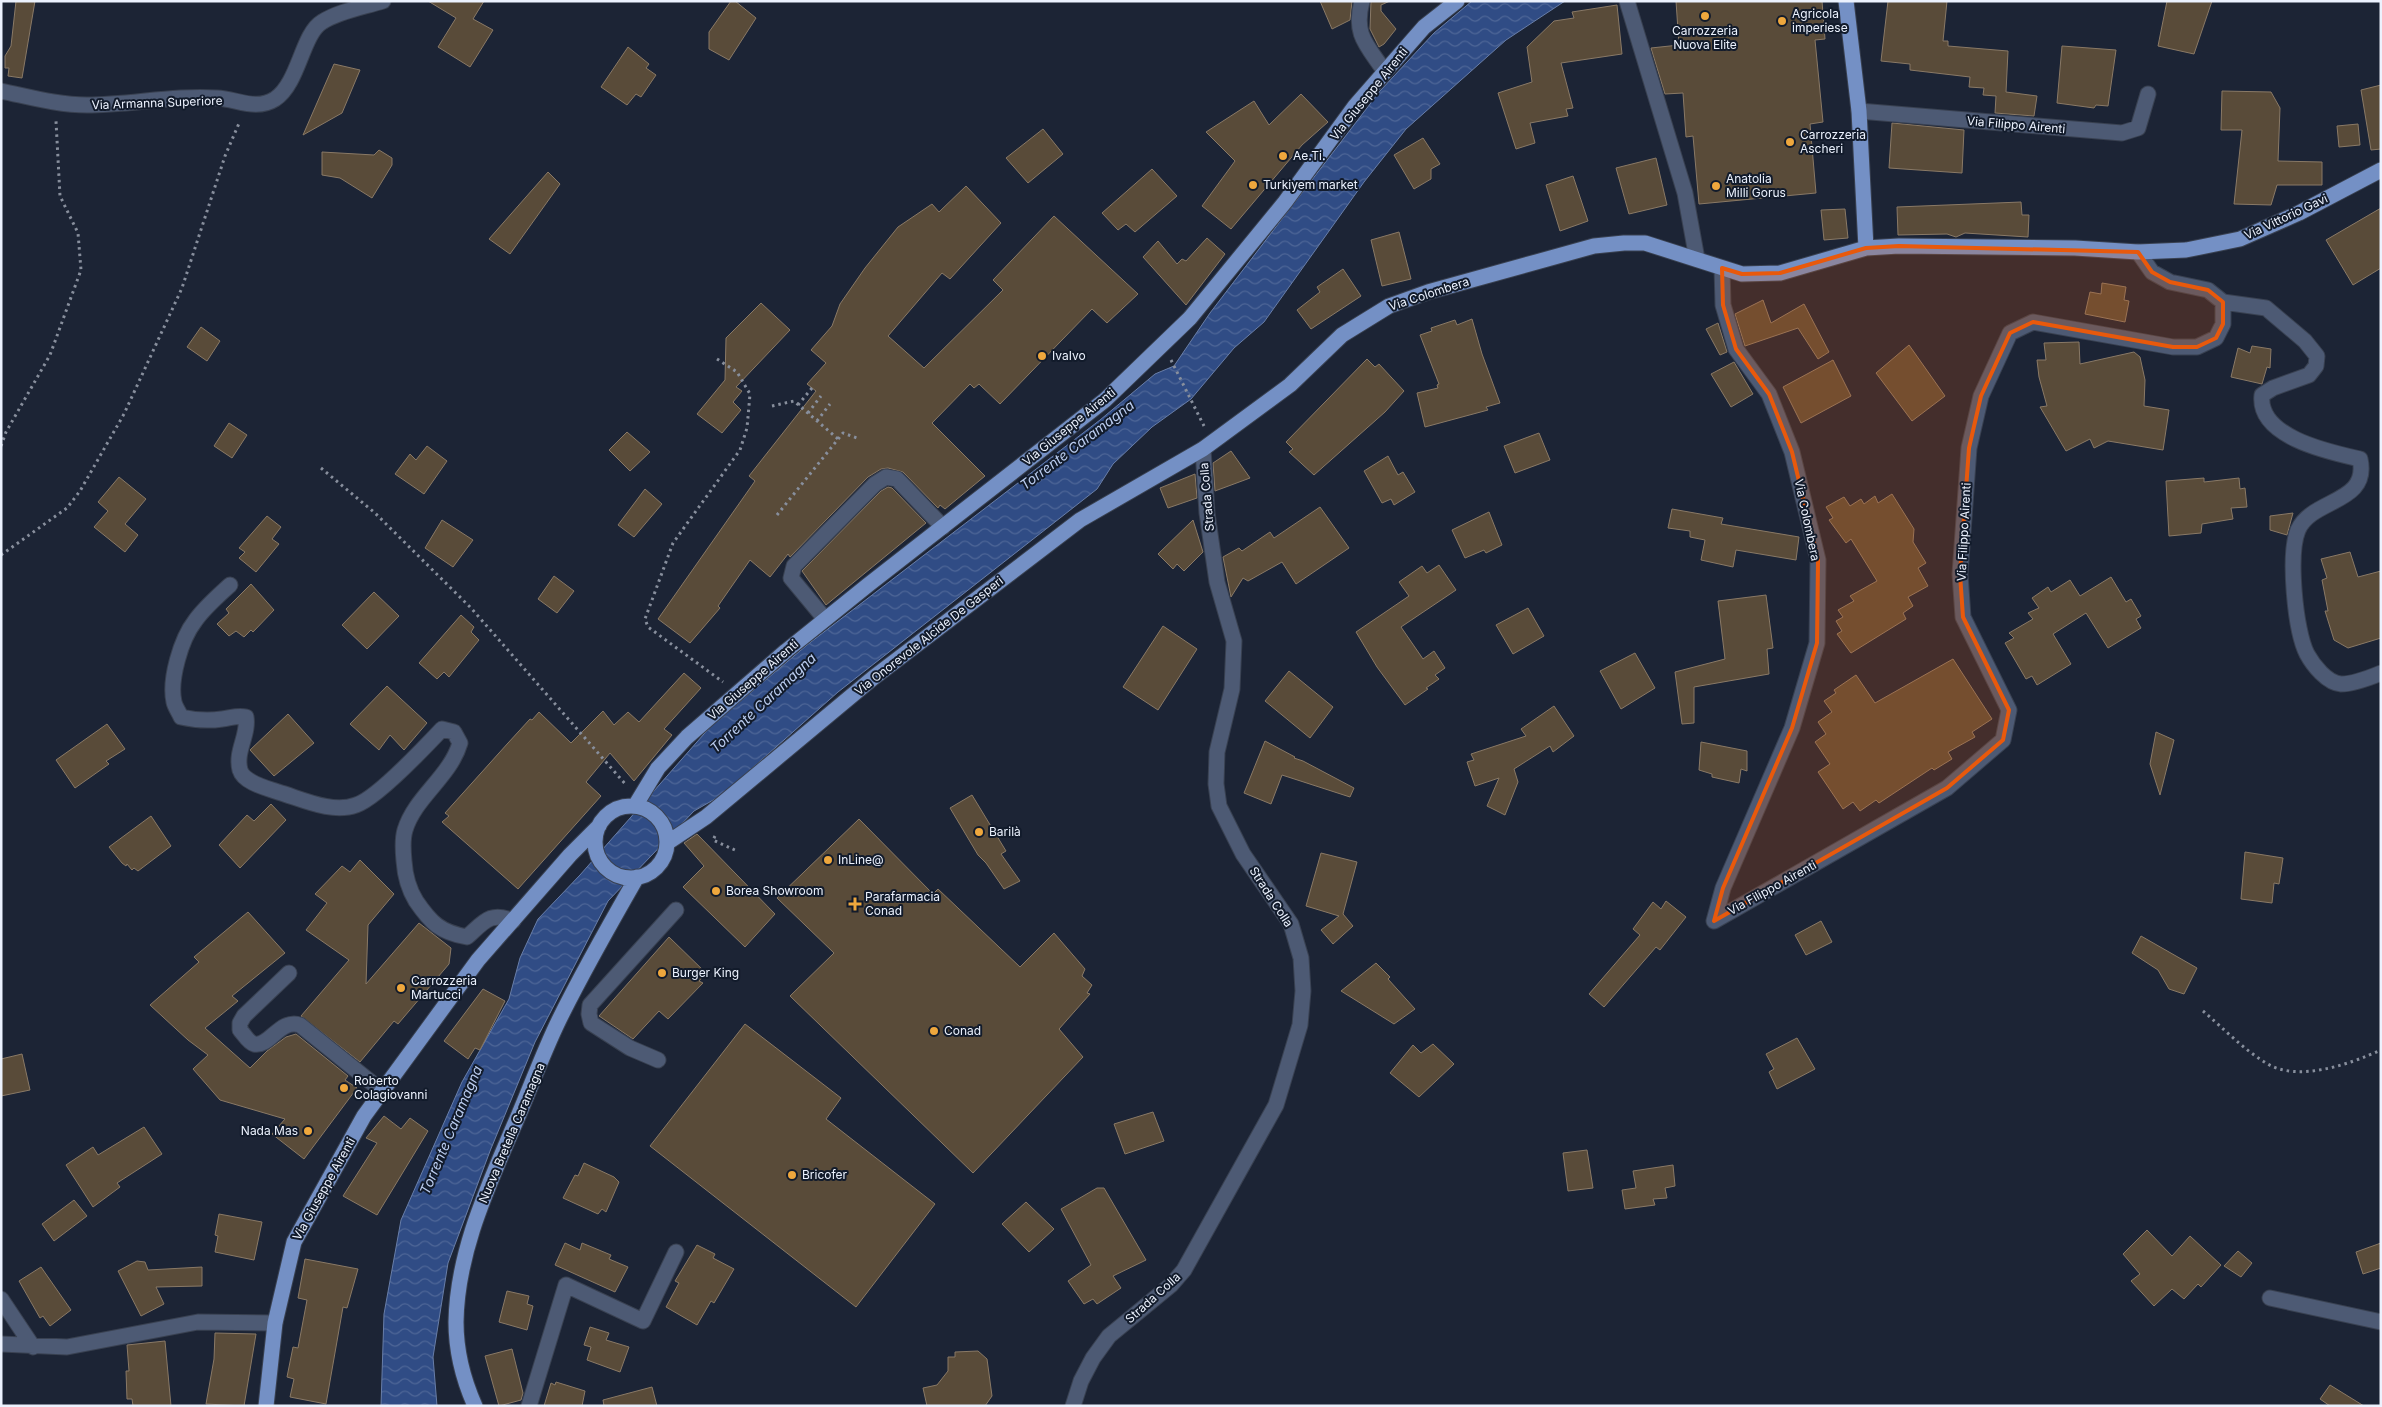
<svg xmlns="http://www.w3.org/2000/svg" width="2382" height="1407" font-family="Inter,sans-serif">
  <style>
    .water { fill: url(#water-waves); stroke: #687ea9 }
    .building { fill: #594b39; stroke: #897966 }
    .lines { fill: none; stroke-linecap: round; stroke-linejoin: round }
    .minor-casing { stroke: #394151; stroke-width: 17 }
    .major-casing { stroke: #394151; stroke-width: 17 }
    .path { stroke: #888f9d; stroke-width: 3; stroke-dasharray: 2.5 4; stroke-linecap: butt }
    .minor { stroke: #4d5a74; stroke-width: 15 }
    .major { stroke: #7490c5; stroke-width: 15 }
    .marked { fill: #e8590c; fill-opacity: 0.2; stroke: #e8590c; stroke-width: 4; stroke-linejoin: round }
    .poi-dot { fill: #eea73d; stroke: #121b2b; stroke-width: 2 }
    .labels { text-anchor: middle; stroke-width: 4; stroke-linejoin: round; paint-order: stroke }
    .poi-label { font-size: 12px; fill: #ecf2fe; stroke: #121b2b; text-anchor: start }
    .street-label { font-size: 12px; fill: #ecf2fe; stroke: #121b2b }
    .water-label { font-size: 14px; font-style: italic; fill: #bbcdf0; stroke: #121b2b }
  </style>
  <defs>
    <pattern id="water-waves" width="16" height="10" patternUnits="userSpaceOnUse" patternTransform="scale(1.25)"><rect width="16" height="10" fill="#304c85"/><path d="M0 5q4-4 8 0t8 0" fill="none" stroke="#4e6697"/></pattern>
  </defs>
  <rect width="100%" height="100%" fill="#1c2435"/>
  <path class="water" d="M1472 1H1565L1506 40 1406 129 1364 182 1264 322 1234 348 1191 399 1152 427 1113 464 1097 489 838 692 722 795 694 811 608 901 535 1042 490 1151 448 1263 433 1357 437 1406H381L384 1314 401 1220 462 1082 509 999 520 958 538 919 580 875 711 726 807 645 1100 420 1155 374 1174 366 1210 313 1380 91 1434 33Z"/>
  <path class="building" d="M16 1H35L22 78 8 76 9 68H5V56L11 46Z
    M428 1H484L473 19 493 30 470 67 438 47 456 18Z
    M731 1H735L756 18 729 60 709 49V32Z
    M1320 1H1352L1350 20 1332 29Z
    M1371 1H1390L1381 5V11L1396 29 1384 44 1379 47 1370 29Z
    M1676 1H1822L1825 39 1815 40 1823 122 1810 124 1816 193 1699 204 1693 136 1686 137 1683 93 1665 94 1651 48 1679 45Z
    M1888 1H1947L1943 41H1948V46L2008 51 2006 92 2037 96 2034 116 1995 113 1996 96 1983 95 1984 88 1969 87 1970 77 1910 70V64L1881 61Z
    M2167 1H2212L2194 54 2158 46Z
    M1617 5 1622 54 1561 63 1573 108 1566 109 1568 116 1530 123 1535 143 1516 149 1498 93 1532 82 1527 47 1554 21 1574 18 1572 12Z
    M2062 46 2116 50 2108 106 2096 105 2094 108 2057 103Z
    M628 47 649 64 646 68 656 75 641 97 636 94 627 105 601 87Z
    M334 64 360 70 342 113 303 135Z
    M2381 85V149L2371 150 2361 90Z
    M2222 91 2271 92 2280 108 2278 161 2322 162V185H2277L2271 205 2234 204 2242 130H2221Z
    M1301 94 1328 122 1302 145 1231 229 1202 206 1235 161 1206 132 1254 101 1269 125Z
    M1892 123 1964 130 1962 173 1889 168Z
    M2358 124 2360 145 2339 147 2337 126Z
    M1043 129 1063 154 1028 183 1006 158Z
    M1423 138 1440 164 1431 169V179L1414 189 1394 155Z
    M379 150 392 158V165L372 198 340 178 322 175V152L374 155Z
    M1656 158 1667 205 1629 214 1616 168Z
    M1152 169 1177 196 1135 232 1126 224 1118 230 1102 213Z
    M548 172 560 184 510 254 489 239Z
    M1573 176 1588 221 1560 231 1546 185Z
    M966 186 1001 223 950 279 942 273 888 336 924 368 1003 290 993 280 1054 216 1138 294 1107 323 1092 309 1000 404 979 384 974 388 970 384 932 423 985 476 945 509 940 505 938 508 903 472 888 468 881 469 868 477 790 557 788 554 770 577 750 560 718 606 720 608 690 643 658 619 755 481 749 476 816 391 807 384 826 363 811 350 832 326 840 304 865 268 898 227 932 204 939 212Z
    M2021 202 2022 215H2029L2028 237 1965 233 1956 237 1947 234 1898 235 1897 207Z
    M2381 208V268L2353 285 2326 240Z
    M1845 209 1848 238 1824 240 1821 210Z
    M1399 232 1411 279 1382 286 1371 240Z
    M1207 238 1225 254 1186 305 1143 257 1158 241 1177 264 1182 259 1186 261Z
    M1343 269 1361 296 1311 329 1297 310 1320 292 1317 287Z
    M2102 283 2126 287 2124 300 2129 301 2125 322 2085 314 2090 292 2101 294Z
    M1763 300 1771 323 1804 304 1829 352 1818 359 1798 328 1745 346 1735 314Z
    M761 303 790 330 736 387 742 391 733 402 741 410 722 433 697 414 725 380 726 338Z
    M1472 319 1482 354 1500 403 1486 407 1488 410 1425 427 1417 393 1438 388 1437 385 1439 384 1420 335 1432 331 1431 328 1455 320 1457 325Z
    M1718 323 1727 352 1720 355 1706 329Z
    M201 327 220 341 207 361 187 347Z
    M2079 342 2080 364 2134 352 2140 357 2145 380 2144 406 2169 410 2163 450 2108 441 2094 448 2090 439 2066 451 2040 407 2047 406 2039 377 2037 360H2046L2044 343Z
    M1909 345 1945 396 1912 421 1876 373Z
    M2252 346 2271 349 2270 368 2267 367 2262 384 2231 377 2238 348 2250 353Z
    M1367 359 1375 367 1379 364 1404 391 1385 412 1314 475 1289 452 1293 449 1286 442Z
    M1833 360 1851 396 1801 423 1783 387Z
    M1734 362 1753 394 1731 407 1711 374Z
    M229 423 247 435 232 458 214 446Z
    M627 432 650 452 630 471 609 450Z
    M1539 433 1550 460 1515 473 1504 446Z
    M427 446 447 461 424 494 395 474 410 454 416 460Z
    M1231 451 1250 478 1215 491 1213 463Z
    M1388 456 1398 475 1403 472 1415 492 1394 505 1391 499 1382 503 1364 471Z
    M1195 474 1197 498 1168 508 1160 488Z
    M119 477 146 499 125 524 138 535 125 552 94 527 108 511 98 502Z
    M2204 478V482L2239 478 2240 489 2245 488 2247 507 2231 508 2233 519 2202 524 2201 533 2169 536 2166 481Z
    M888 487 892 488 926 523 826 605 802 571 881 491Z
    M645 489 662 504 634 537 618 525Z
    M1892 494 1914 529 1913 542 1926 563 1918 568 1928 586 1908 597 1913 606 1903 613 1906 619 1851 653 1837 634 1842 631 1836 621 1843 617 1838 610 1854 601 1850 596 1877 581 1851 539 1846 543 1829 520 1833 518 1826 507 1844 497 1850 506 1861 499 1864 504 1875 496 1878 503Z
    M1320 507 1349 548 1296 584 1282 562 1248 581 1243 578 1231 597 1223 557 1239 548 1242 551 1270 532 1274 538Z
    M1672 509 1723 518 1721 524 1799 537 1796 560 1736 550 1733 567 1701 560 1705 540 1690 537V531L1668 528Z
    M1489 512 1502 545 1486 553 1484 550 1465 558 1452 530Z
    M2293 513 2287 535 2270 530V516Z
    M267 516 281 527 272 539 279 544 256 572 239 558 245 552 239 548Z
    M442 520 473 540 453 567 425 548Z
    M1193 520 1203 552 1184 571 1177 564 1173 569 1158 554Z
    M2350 552 2358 577 2381 571V638L2348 648 2334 640 2325 611H2328L2322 580 2327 578 2321 559Z
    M1439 565 1456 590 1401 627 1423 659 1434 651 1445 668 1435 675 1439 679 1426 688 1428 689 1405 705 1377 667 1356 632 1409 596 1399 582 1422 566 1427 573Z
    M554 576 574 591 557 613 538 599Z
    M2111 577 2126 602 2131 599 2141 616 2136 619 2141 628 2108 648 2086 613 2053 634 2071 664 2037 685 2032 676 2026 679 2005 643 2014 638 2009 633 2033 619 2028 613 2039 608 2032 598 2048 587 2051 592 2070 580 2080 596Z
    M251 584 274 610 253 632 251 630 244 637 236 631 229 636 217 624 229 613 226 609Z
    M374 592 399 616 367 649 342 625Z
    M1766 595 1773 648 1767 649 1769 674 1694 687V723L1682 724 1675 672 1725 659 1718 601Z
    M1528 608 1544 636 1513 654 1496 625Z
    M461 615 474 627 471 632 479 640 449 677 444 672 437 679 419 663Z
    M1163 626 1197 649 1158 710 1123 687Z
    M1635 653 1655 688 1621 709 1600 671Z
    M1953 659 1992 719 1972 732 1975 737 1948 752 1952 759 1934 770 1932 768 1879 803 1876 800 1860 811 1853 802 1843 809 1818 772 1830 764 1815 742 1826 734 1818 722 1832 712 1824 701 1836 693 1834 690 1856 675 1875 703Z
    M1289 671 1333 707 1310 738 1265 701Z
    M684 673 701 688 664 729 672 735 634 781 610 753 586 782 601 796 518 889 442 822 449 816 445 813 508 743 530 719 532 720 539 712 571 743 603 711 614 725 628 712 639 722Z
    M387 686 427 723 404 750 390 735 379 750 350 724Z
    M1554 706 1574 736 1553 752 1550 746 1514 769 1518 782 1505 815 1487 806 1499 778 1475 786 1467 762 1474 760 1471 754 1526 736 1521 729Z
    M288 714 314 743 274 776 250 750Z
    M107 724 125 749 106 761 109 764 75 788 56 760Z
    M2156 732 2174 740 2160 795 2150 764Z
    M1265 741 1295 757 1294 758 1303 761 1354 788 1350 797 1282 775 1271 804 1244 793Z
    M1701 742 1747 751V771L1741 769 1739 783 1712 777V774L1699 770Z
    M972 795 1006 851 1001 854 1020 881 1004 889 986 863 978 855 950 808Z
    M271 804 286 820 240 868 219 845 247 815 254 821Z
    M151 816 171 846 138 871 134 868 132 870 127 864 126 866 122 863 109 847Z
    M859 819 933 894 938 889 1020 967 1054 933 1085 969 1082 976 1092 985 1087 993 1090 994 1059 1029 1083 1057 973 1173 790 996 834 953 777 898Z
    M697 834 775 914 745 947 683 887 704 866 684 843Z
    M2245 852 2283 858 2279 884 2274 883 2272 903 2241 899Z
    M1321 853 1357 862 1343 914 1353 926 1333 944 1321 930 1339 916 1306 906Z
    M360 860 394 894 368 925 366 984 419 923 451 948 449 964 398 1024 394 1021 360 1062 301 1016 349 960 306 930 327 903 315 894 342 866 350 872Z
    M1666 901 1686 917 1660 950 1656 947 1604 1007 1589 994 1640 935 1633 929 1653 902 1661 909Z
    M248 912 285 953 232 996 238 1001 205 1028 250 1068 267 1051 286 1037 296 1034 348 1076 345 1080 357 1088 304 1159 272 1134 285 1119 220 1100 193 1069 208 1055 188 1040 150 1005 199 962 194 957Z
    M1821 921 1832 942 1806 955 1795 935Z
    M2141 936 2197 968 2184 994 2169 989 2158 970 2132 953Z
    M669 937 706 973 699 981 703 983 668 1019 659 1011 633 1039 599 1016Z
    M1376 963 1390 977 1388 979 1415 1009 1394 1024 1341 991Z
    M483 989 505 1001 480 1050 475 1048 468 1059 444 1041Z
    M745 1024 841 1098 826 1119 935 1204 856 1307 650 1146Z
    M1797 1038 1815 1069 1777 1089 1769 1072 1774 1069 1766 1054Z
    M1433 1044 1454 1064 1419 1097 1390 1073 1413 1045 1421 1053Z
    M22 1054 30 1090 1 1096V1059Z
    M1153 1112 1164 1141 1125 1154 1114 1124Z
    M384 1116 401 1129 410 1118 428 1131 377 1215 343 1196 377 1143 366 1138Z
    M144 1127 162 1154 117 1183 120 1187 93 1207 66 1165 93 1147 98 1155Z
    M1587 1150 1593 1188 1568 1191 1563 1153Z
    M584 1163 614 1177 619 1182 606 1212 602 1209 598 1214 563 1198 575 1175 578 1176Z
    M1673 1165 1675 1186 1665 1188 1667 1198 1653 1199 1655 1205 1625 1209 1622 1190 1636 1188 1633 1171Z
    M1097 1188H1104L1146 1260 1113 1276 1121 1288 1097 1304 1093 1299 1084 1304 1068 1281 1091 1265 1061 1209Z
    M74 1200 87 1216 54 1241 42 1224Z
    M1026 1202 1054 1229 1029 1252 1002 1224Z
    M219 1214 262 1222 254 1260 215 1252 218 1236 215 1235Z
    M2147 1230 2172 1256 2190 1236 2221 1265 2201 1287 2198 1284 2184 1299 2172 1289 2154 1306 2131 1281 2140 1274 2123 1254Z
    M565 1243 580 1250 582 1243 611 1255 609 1259 628 1267 615 1292 555 1265Z
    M2381 1243V1268L2363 1274 2356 1252Z
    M697 1245 715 1254 713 1258 734 1269 714 1303 711 1301 697 1325 666 1307 679 1283 675 1281Z
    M2238 1251 2252 1263 2241 1277 2224 1266Z
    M305 1259 358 1269 347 1308 343 1307 326 1404 290 1397 294 1379 287 1377 293 1347 298 1348 307 1300 298 1298Z
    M137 1261 145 1262 148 1270 202 1267V1286L156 1287 164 1304 141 1316 118 1271Z
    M41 1267 71 1310 50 1326 43 1316 40 1318 19 1281Z
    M507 1291 529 1296 527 1304 533 1306 527 1330 499 1322Z
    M590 1327 609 1333 606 1340 629 1347 620 1372 587 1360 591 1347 584 1345Z
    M215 1333 256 1334 244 1406 206 1404 214 1359Z
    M165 1341 171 1406H133L132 1399H127L126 1371H129L127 1345Z
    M512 1349 523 1393 521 1400 499 1406 485 1356Z
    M978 1351 987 1359 992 1396 985 1406H927L923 1388 937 1385 948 1371V1357H955V1352Z
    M556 1382 585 1391 582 1406H544L551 1383 555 1385Z
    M2330 1385 2338 1390 2364 1406H2330L2320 1399Z
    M652 1387 657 1406H604L603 1400Z"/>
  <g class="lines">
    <g class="minor-casing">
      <path id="minor" d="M1362 1C1353 35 1367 45 1385 72
        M1627 1 1685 193 1697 259
        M1 91C30 97 58 105 87 105 130 105 174 95 217 98 237 99 256 111 275 99 299 83 302 34 322 22 339 11 364 7 383 1
        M1859 111 2122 133 2138 128 2148 94
        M2223 302 2266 308 2305 341 2317 356 2316 366 2309 375 2273 388 2262 395C2257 437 2329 452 2360 459 2370 504 2312 498 2298 530 2288 554 2295 631 2307 654 2313 665 2327 683 2341 684 2354 684 2369 678 2381 673
        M230 585C218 596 204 608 195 621 181 639 169 680 174 702 175 707 179 712 181 717 194 720 209 721 222 719 231 718 237 715 246 717 249 735 235 751 240 770 244 783 267 788 278 792 302 799 332 814 356 805 376 799 426 746 442 729L454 732 460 743C450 777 415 797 405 830 402 840 403 851 404 861 405 876 408 888 416 901 431 923 440 932 467 937 484 922 490 911 513 921
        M825 619 791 578 794 566 875 484 886 477 897 479 943 527
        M1714 921 1947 788 2003 740 2009 710 1963 617 1960 574 1969 448 1981 396 2010 333 2033 322 2173 347H2197L2216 338 2223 324V302L2208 290 2170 282 2152 272 2138 252
        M1714 921 1723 888 1792 728 1817 643 1818 560 1792 452 1769 394 1736 349 1723 305 1722 268
        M289 973 244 1016 240 1023V1030C244 1034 248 1042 254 1044 269 1048 280 1018 300 1025L382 1091
        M658 1060 630 1048 591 1023 589 1014 590 1005 676 910
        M2270 1298 2381 1322
        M1 1299 33 1347
        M1 1344 67 1347 198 1322 275 1323
        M529 1406 566 1285 643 1321 676 1252
        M1073 1406 1081 1381 1093 1358 1109 1336 1171 1285 1184 1270 1276 1105 1300 1025 1303 991 1301 958 1291 924 1243 854 1219 806 1216 784 1217 752 1232 689 1234 641 1217 582 1207 513 1203 449"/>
    </g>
    <g class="major-casing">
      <path id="major" d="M1846 1 1859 111 1866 248
        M635 806 658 768 687 737 786 651 868 585 1105 400 1190 318 1285 202 1355 106 1424 27 1457 1
        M595 842a36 36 0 1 1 72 0a36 36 0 1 1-72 0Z
        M667 843 706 817 873 678 1080 520 1203 449 1290 385 1342 335 1389 306 1428 292 1594 246 1624 243H1645L1742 274 1780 273 1866 248 1899 246 2075 248 2138 252 2186 250 2240 239 2299 213 2381 170
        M266 1406 275 1323 294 1242 364 1116 478 960 570 855 599 826
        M475 1406C463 1379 456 1352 456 1322 457 1253 487 1189 513 1128 529 1092 542 1055 559 1020 583 971 610 924 637 877"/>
    </g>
    <path class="path" d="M717 359 737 372 750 394 747 428 740 450 673 543 645 619 648 627 723 682
      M1171 360 1204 426
      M798 405 812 388
      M772 406 794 401 838 439
      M808 413 821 396
      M817 421 830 404
      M1 446 6 432 50 355 81 270 78 233 60 196 56 121
      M321 468 375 513 471 608 627 786
      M777 515 843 433 857 438
      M1 555 67 508 80 491 124 414 182 288 225 156 240 121
      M715 836 713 840 737 851
      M2203 1011C2223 1028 2243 1049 2266 1063 2297 1083 2350 1064 2381 1050"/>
    <use href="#minor" class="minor"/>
    <use href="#major" class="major"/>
  </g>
  <path class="marked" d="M1899 246 2138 252 2152 272 2170 282 2208 290 2223 302V324L2216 338 2197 347H2173L2033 322 2010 333 1981 396 1969 448 1960 574 1963 617 2009 710 2003 740 1947 788 1714 921 1723 888 1792 728 1817 643 1818 560 1792 452 1769 394 1736 349 1723 305 1722 268 1742 274 1780 273 1866 248Z"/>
  <g class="poi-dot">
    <circle cx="1705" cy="16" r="5"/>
    <circle cx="1782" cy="21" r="5"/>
    <circle cx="1790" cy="142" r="5"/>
    <circle cx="1283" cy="156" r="5"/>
    <circle cx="1253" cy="185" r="5"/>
    <circle cx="1716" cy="186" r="5"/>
    <circle cx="1042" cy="356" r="5"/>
    <circle cx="979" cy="832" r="5"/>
    <circle cx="828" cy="860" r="5"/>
    <circle cx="716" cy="891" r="5"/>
    <path d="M852.5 896.5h5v5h5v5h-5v5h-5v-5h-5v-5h5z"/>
    <circle cx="662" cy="973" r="5"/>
    <circle cx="401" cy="988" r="5"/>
    <circle cx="934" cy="1031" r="5"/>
    <circle cx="344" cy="1088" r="5"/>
    <circle cx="308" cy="1131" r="5"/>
    <circle cx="792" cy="1175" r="5"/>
  </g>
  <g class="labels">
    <g class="poi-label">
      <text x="1792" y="18">Agricola<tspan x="1792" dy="14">imperiese</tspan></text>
      <text x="1705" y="35" text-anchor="middle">Carrozzeria<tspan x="1705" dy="14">Nuova Elite</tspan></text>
      <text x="1800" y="139">Carrozzeria<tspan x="1800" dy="14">Ascheri</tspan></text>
      <text x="1293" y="160">Ae.Ti.</text>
      <text x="1726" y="183">Anatolia<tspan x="1726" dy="14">Milli Gorus</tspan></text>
      <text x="1263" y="189">Turkiyem market</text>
      <text x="1052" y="360">IvaIvo</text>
      <text x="989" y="836">Barilà</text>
      <text x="838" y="864">InLine@</text>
      <text x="726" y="895">Borea Showroom</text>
      <text x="865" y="901">Parafarmacia<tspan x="865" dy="14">Conad</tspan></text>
      <text x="672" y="977">Burger King</text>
      <text x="411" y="985">Carrozzeria<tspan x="411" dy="14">Martucci</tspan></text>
      <text x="944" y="1035">Conad</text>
      <text x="354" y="1085">Roberto<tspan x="354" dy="14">Colagiovanni</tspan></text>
      <text x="298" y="1135" text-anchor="end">Nada Mas</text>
      <text x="802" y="1179">Bricofer</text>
    </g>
    <g class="street-label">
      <text transform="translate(1369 94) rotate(-51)" y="4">Via Giuseppe Airenti</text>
      <text transform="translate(157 103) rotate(-2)" y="4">Via Armanna Superiore</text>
      <text transform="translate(2016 125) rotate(5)" y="4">Via Filippo Airenti</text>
      <text transform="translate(2286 217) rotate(-25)" y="4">Via Vittorio Gavi</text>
      <text transform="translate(1429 294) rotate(-18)" y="4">Via Colombera</text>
      <text transform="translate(1069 427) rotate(-39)" y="4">Via Giuseppe Airenti</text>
      <text transform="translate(1207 497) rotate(-95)" y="4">Strada Colla</text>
      <text transform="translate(1807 520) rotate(78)" y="4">Via Colombera</text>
      <text transform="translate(1964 532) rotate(-87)" y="4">Via Filippo Airenti</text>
      <text transform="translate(929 636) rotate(-38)" y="4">Via Onorevole Alcide De Gasperi</text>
      <text transform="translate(753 680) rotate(-41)" y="4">Via Giuseppe Airenti</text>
      <text transform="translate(1772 888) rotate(-29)" y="4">Via Filippo Airenti</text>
      <text transform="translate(1271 897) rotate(57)" y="4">Strada Colla</text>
      <text transform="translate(512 1133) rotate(-67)" y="4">Nuova Bretella Caramagna</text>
      <text transform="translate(324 1189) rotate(-61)" y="4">Via Giuseppe Airenti</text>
      <text transform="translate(1153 1298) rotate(-42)" y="4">Strada Colla</text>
    </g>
    <g class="water-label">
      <text transform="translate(1077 445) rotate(-37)" y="5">Torrente Caramagna</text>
      <text transform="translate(763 703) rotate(-43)" y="5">Torrente Caramagna</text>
      <text transform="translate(451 1130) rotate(-67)" y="5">Torrente Caramagna</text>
    </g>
  </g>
  <rect width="2382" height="1407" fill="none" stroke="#ecf2fe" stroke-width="5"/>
</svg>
